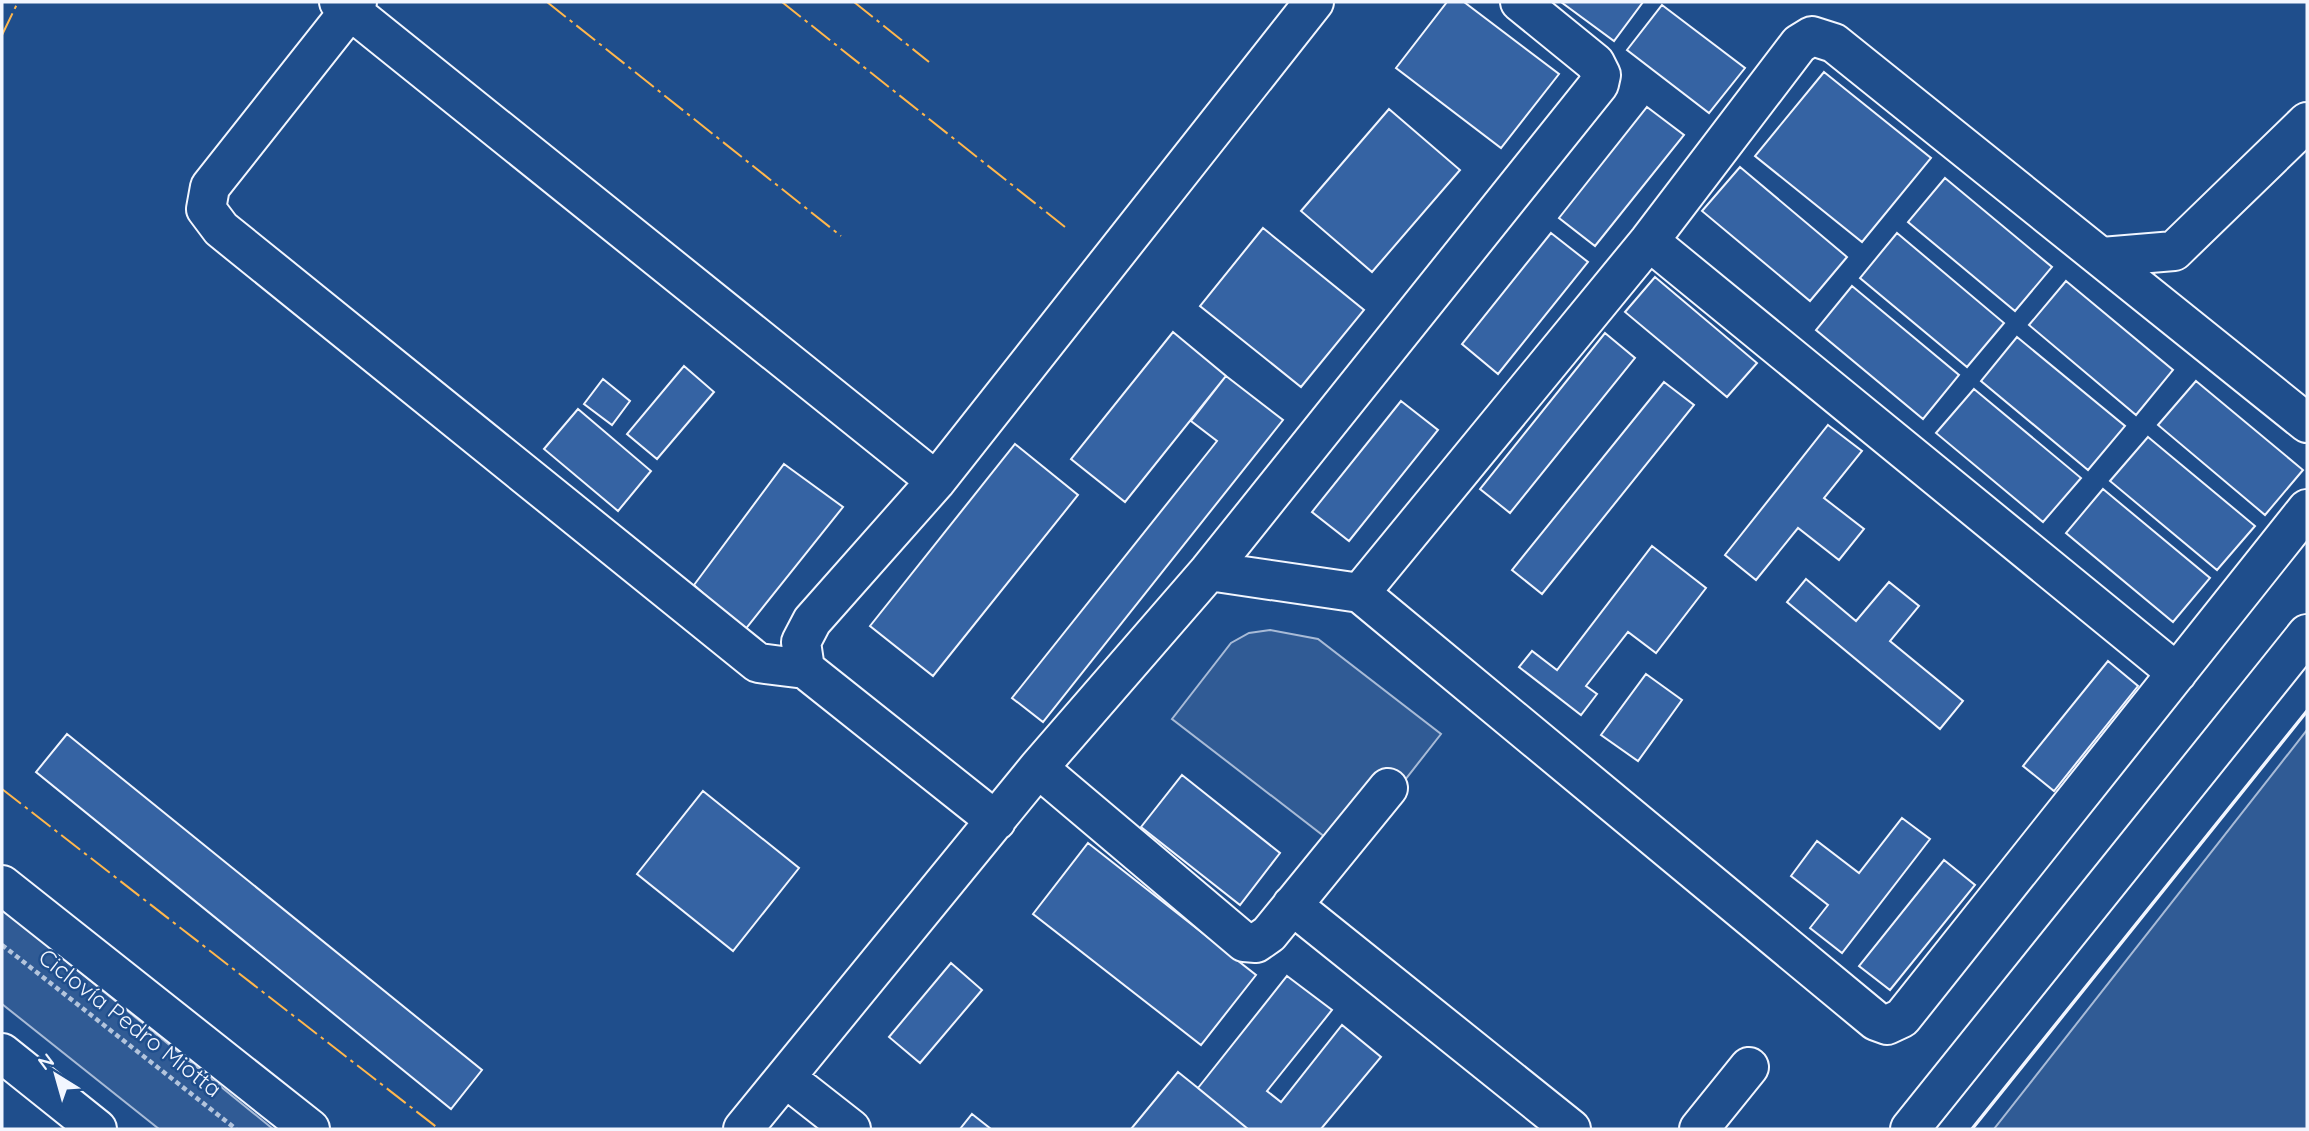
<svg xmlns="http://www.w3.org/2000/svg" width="2309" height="1131" font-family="Quicksand,sans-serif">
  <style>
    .built { fill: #305b95; stroke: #a8bbd7; stroke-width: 2 }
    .building { fill: #3563a3; stroke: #f2f6ff; stroke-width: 2 }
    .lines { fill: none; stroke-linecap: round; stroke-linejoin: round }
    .minor-casing { stroke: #f2f6ff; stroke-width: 42 }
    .major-casing { stroke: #f2f6ff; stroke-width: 42 }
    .path { stroke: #b3c4dc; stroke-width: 4.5; stroke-dasharray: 5 3.5; stroke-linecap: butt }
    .minor { stroke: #1f4e8c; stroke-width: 38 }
    .major { stroke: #1f4e8c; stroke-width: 38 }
    .wall { stroke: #f2f6ff; stroke-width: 3.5 }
    .power { stroke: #ffb74d; stroke-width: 2; stroke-dasharray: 24 5 3.5 5; stroke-linecap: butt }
    .labels { text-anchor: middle; stroke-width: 5; stroke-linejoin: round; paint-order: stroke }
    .street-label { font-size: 23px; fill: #f2f6ff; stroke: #1f4e8c }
  </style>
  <rect width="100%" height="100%" fill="#1f4e8c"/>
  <path class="built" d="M1270 630 1318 639 1441 734 1347 854 1172 719 1231 643 1249 633Z
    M2307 730V1129H1994Z
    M2 909 273 1129H159L2 1004Z"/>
  <path class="building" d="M1447 2H1464L1559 74 1501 148 1396 68Z
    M1561 2H1643L1614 41Z
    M1662 5 1745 68 1709 113 1627 50Z
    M1824 72 1931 158 1862 242 1755 156Z
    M1647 107 1684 135 1595 246 1559 218Z
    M1389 109 1460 170 1372 272 1301 211Z
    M1740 167 1847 257 1810 301 1702 211Z
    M1945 178 2052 267 2015 311 1908 222Z
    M1263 228 1364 310 1301 387 1200 306Z
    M1551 233 1588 262 1498 374 1462 344Z
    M1897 233 2004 323 1967 367 1860 278Z
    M1655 277 1757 363 1727 397 1625 312Z
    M2066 281 2173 370 2136 415 2029 325Z
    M1852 286 1959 375 1923 419 1816 330Z
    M1173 332 1226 376 1125 502 1071 459Z
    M1605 333 1635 358 1510 513 1480 489Z
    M2017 337 2125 426 2088 470 1981 381Z
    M684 366 714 392 657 459 627 434Z
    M1226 376 1283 420 1043 722 1012 698 1217 441 1191 421Z
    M603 379 630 401 612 425 584 404Z
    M2196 381 2303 470 2265 515 2158 425Z
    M1664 382 1694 405 1542 594 1512 570Z
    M1974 389 2081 478 2043 522 1936 433Z
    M1401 401 1438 430 1349 541 1312 512Z
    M578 409 651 471 618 511 544 449Z
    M1828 425 1862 451 1824 498 1864 529 1839 560 1798 528 1756 580 1725 555Z
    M2148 437 2255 526 2217 570 2110 481Z
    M1015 444 1078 495 933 676 870 626Z
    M784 464 843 507 744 631 694 585Z
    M2103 489 2210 578 2173 622 2066 533Z
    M1652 546 1706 588 1656 653 1628 632 1586 686 1597 694 1581 715 1519 667 1532 651 1557 670Z
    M1806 579 1856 621 1889 582 1919 606 1890 641 1963 701 1940 729 1787 602Z
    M2108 661 2138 686 2054 791 2023 766Z
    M1646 674 1682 700 1638 761 1601 735Z
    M67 734 482 1070 451 1109 36 772Z
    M1182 775 1280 853 1240 905 1141 827Z
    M703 791 799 868 733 951 637 874Z
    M1902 818 1930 839 1842 953 1810 928 1828 905 1791 876 1817 841 1859 873Z
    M1088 843 1256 975 1201 1045 1033 914Z
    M1944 860 1975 885 1890 990 1859 966Z
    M951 963 982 990 920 1063 889 1037Z
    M1287 976 1332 1010 1267 1091 1281 1102 1342 1025 1381 1057 1321 1129H1248L1198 1088Z
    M1178 1072 1198 1088 1248 1129H1131Z
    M972 1114 991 1129H960Z"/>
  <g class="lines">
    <g class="minor-casing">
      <path id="minor" d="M339 2 350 10 210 187 206 209 221 229 758 663 805 669 996 821
        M357 2 350 10 936 481
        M1649 241 2177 673
        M2102 257 2174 251 2307 122
        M1209 571 1360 593 1876 1021 1887 1025 1902 1018 2307 509
        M1360 593 1649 241 1799 44 1812 36 1834 43 2307 423
        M805 669 801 642 812 621 936 481 1314 2
        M1038 768 1244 942 1256 943 1269 934 1388 788
        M1292 905 1571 1129
        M786 1078 851 1129
        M743 1129 1038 768 1209 571 1599 84 1601 75 1595 63 1520 2
        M1699 1129 1749 1067
        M1910 1129 2307 634"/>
    </g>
    <g class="major-casing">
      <path id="major" d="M2 885 310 1129
        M2 1053 97 1129"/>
    </g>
    <path class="path" d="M2 945 236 1129"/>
    <use href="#minor" class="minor"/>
    <use href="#major" class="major"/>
    <path class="wall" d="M1972 1129 2307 711"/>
    <path class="power" d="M547 2 841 236
      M782 2 1065 227
      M854 2 929 62
      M2 35 18 2
      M2 789 439 1129"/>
  </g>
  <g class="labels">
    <g class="street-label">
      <text transform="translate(130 1023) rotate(38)" y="8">Ciclovía Pedro Miotta</text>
    </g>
  </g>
  <rect width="2309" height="1131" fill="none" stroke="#f2f6ff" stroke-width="7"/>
  <g transform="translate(56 1075) rotate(323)" stroke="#1f4e8c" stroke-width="5" paint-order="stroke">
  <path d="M0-5L12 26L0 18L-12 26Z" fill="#f2f6ff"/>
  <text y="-10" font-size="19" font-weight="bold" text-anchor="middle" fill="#f2f6ff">N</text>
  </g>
</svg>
